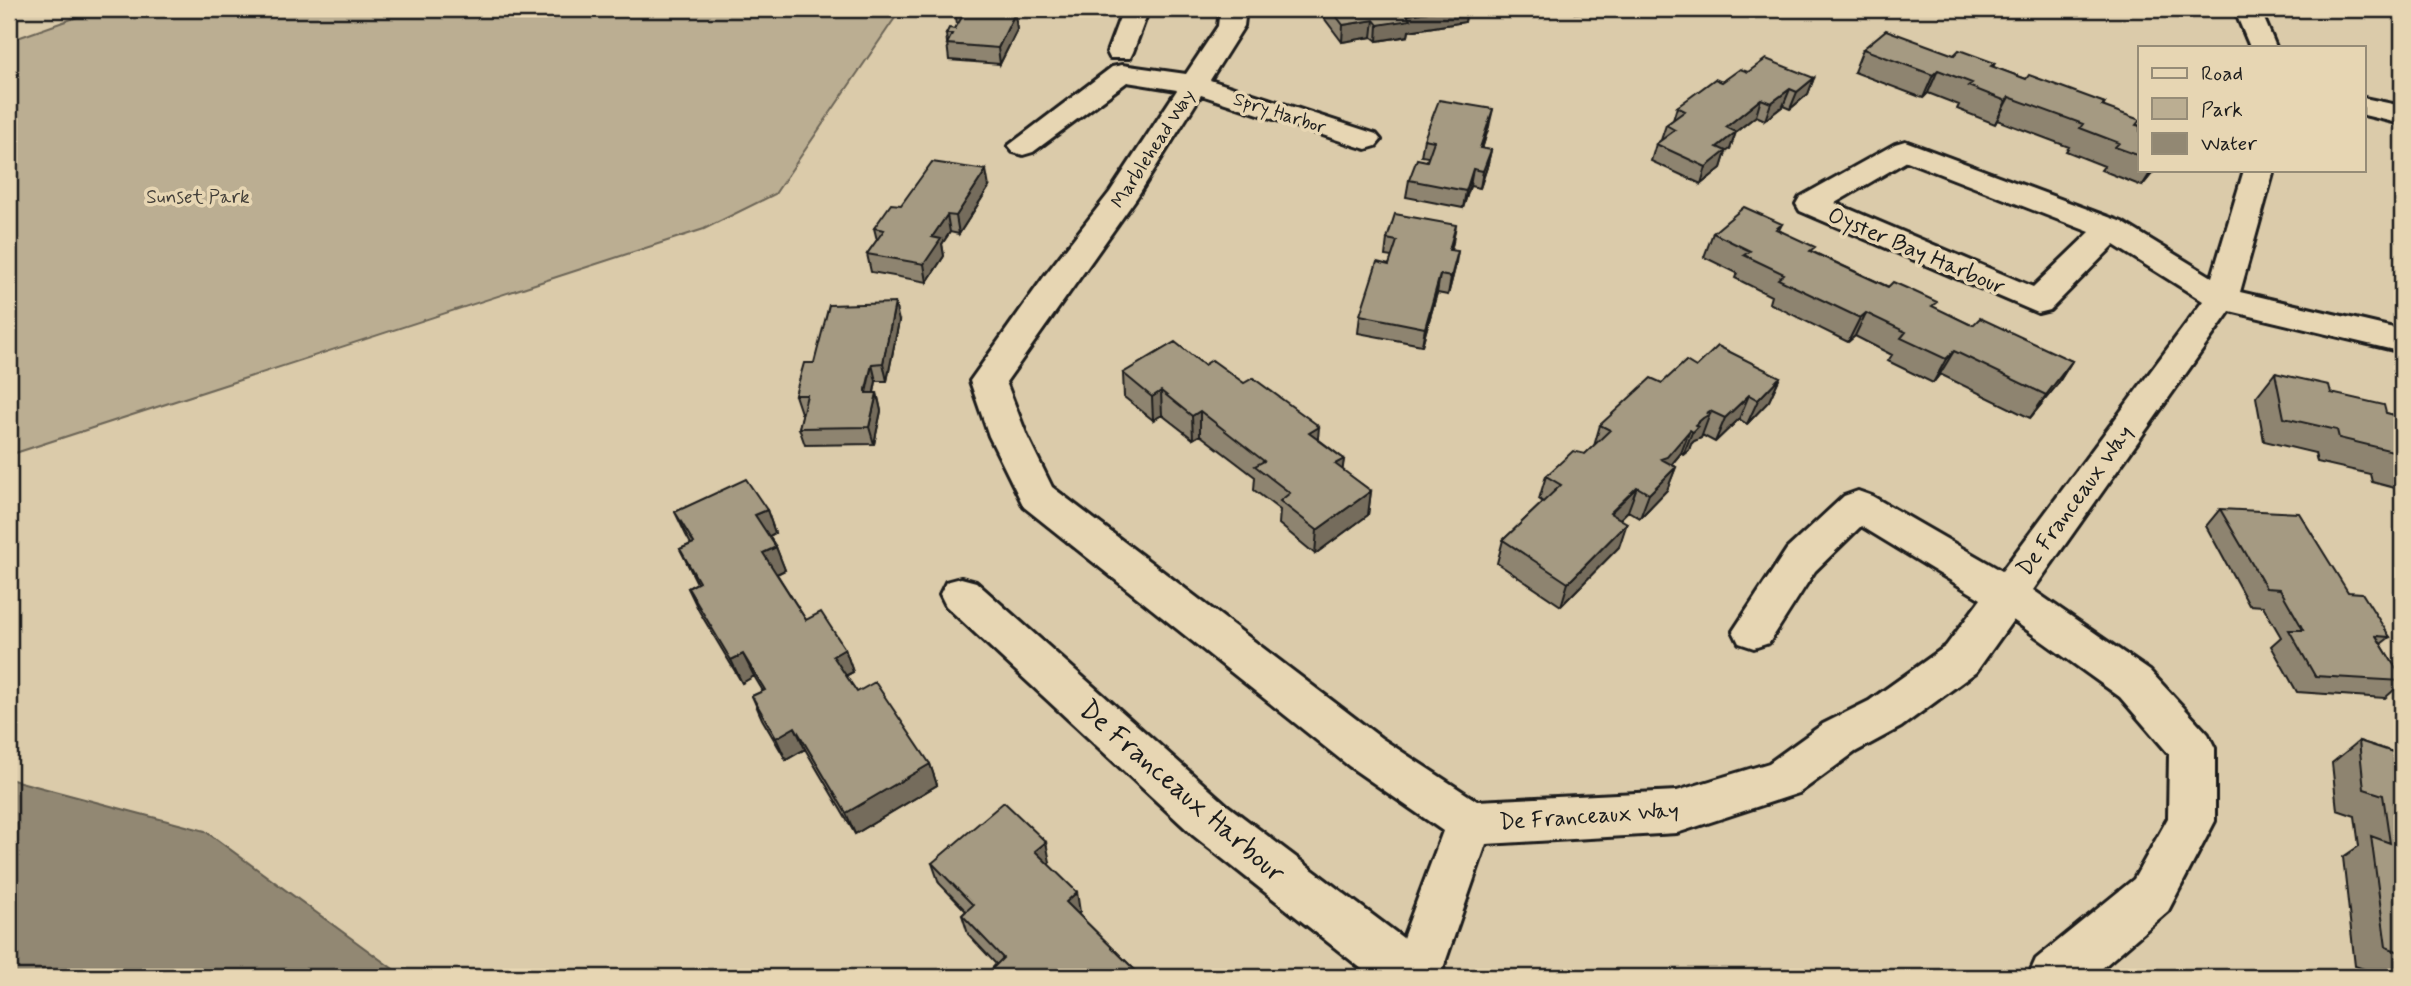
<svg xmlns="http://www.w3.org/2000/svg" width="2411" height="986" font-family="Mynerve,sans-serif">
  <style>
    .green { fill: #bbae92; stroke: #6c6557; stroke-width: 2 }
    .water { fill: #928873; stroke: #635d50; stroke-width: 2 }
    .lines { fill: none; stroke-linecap: round; stroke-linejoin: round }
    .street-casing { stroke: #1c1c1c; stroke-width: 6 }
    .street { fill: #e7d6b3; fill-rule: evenodd }
    .wall { fill: #8e8470; stroke: #1c1c1c; stroke-width: 2 }
    .shaded-wall { fill: #746c5b; stroke: #1c1c1c; stroke-width: 2 }
    .building { fill: #a59a82; stroke: #1c1c1c; stroke-width: 2 }
    .labels { text-anchor: middle; stroke-width: 7; stroke-linejoin: round; paint-order: stroke }
    .far-street-label { font-size: 19px; fill: #1c1c1c; stroke: #e7d6b3 }
    .far-park-label { font-size: 19px; fill: #44403a; stroke: #e7d6b3 }
    .street-label { font-size: 23px; fill: #1c1c1c; stroke: #e7d6b3 }
    .near-street-label { font-size: 28px; fill: #1c1c1c; stroke: #e7d6b3 }
  </style>
  <rect width="100%" height="100%" fill="#dbcbaa"/>
  <filter id="ink" filterUnits="userSpaceOnUse"><feTurbulence type="fractalNoise" baseFrequency=".0143" numOctaves="2"/><feDisplacementMap in="SourceGraphic" scale="14" xChannelSelector="R" yChannelSelector="G"/><feConvolveMatrix kernelMatrix="1 2 1 2 8 2 1 2 1" color-interpolation-filters="sRGB"/></filter>
  <g filter="url(#ink)">
    <path class="green" d="M100 9H901L775 194 704 229 9 455V41Z"/>
    <path class="water" d="M9 779 205 831 404 977H9Z"/>
    <g class="lines">
      <g class="street-casing">
        <path id="street" d="M1123 9H1149L1133 52 1130 58H1110L1107 52Z
          M1220 9H1246L1244 26 1210 80 1376 134 1381 140 1376 146 1366 149 1356 146 1201 95 1137 197 1006 382 1027 436 1052 487 1381 738 1477 801 1677 791 1769 763 1823 724 1869 701 1946 646 1981 599 1861 526 1815 571 1769 643 1754 648 1739 643 1733 631 1787 549 1844 496 1858 491 1872 496 2002 571 2203 301 2114 245 2050 310 2038 313 1800 211 1796 204 1800 197 1895 144 1905 141 2122 222 2212 277 2244 170H2274L2240 292 2402 330V352L2230 311 2033 590 2150 671 2208 734 2215 748V821L2168 911 2092 977H2028L2036 959 2134 879 2168 818 2169 754 2120 697 2013 620 1976 672 1901 727 1855 752 1799 793 1677 833 1486 844 1440 977H1372L1194 836 946 606 940 594 946 582 961 578 976 582 1228 806 1403 938 1443 831 1349 766 1024 507 989 436 970 381 1046 274 1110 192 1177 90 1127 82 1033 152 1023 155 1013 152 1008 146 1112 67 1122 65 1186 74 1218 26ZM1907 161 2090 232 2033 287 1835 203Z
          M2234 9H2260L2276 47H2250Z
          M2364 98 2402 106V124L2364 115Z"/>
      </g>
      <use href="#street" class="street"/>
    </g>
    <path class="wall" d="M955 9H1024L1022 14 1014 13 1017 30 1000 64 949 60 946 34 955 29 957 25Z
      M1325 9H1467L1465 22 1409 31 1408 36 1377 41 1372 37 1342 42 1324 18Z
      M1503 9H1604L1575 13 1572 10 1543 14 1539 10 1509 15Z
      M1863 49 1954 55 1995 63 1993 67 2026 79 2105 103 2103 107 2140 126V170H2155L2142 186 2101 170 2104 166 2066 151 2069 147 1997 120 1995 124 1957 109 1959 105 1928 93 1923 98 1854 72Z
      M1748 72 1814 78 1808 94 1790 109 1783 106 1765 120 1756 116 1736 132 1730 149 1726 152 1721 168 1701 184 1651 161 1656 144 1661 140 1666 125 1673 120 1677 107 1722 82Z
      M1489 126 1482 149 1491 150 1487 167 1480 188 1470 186 1463 208 1406 197 1409 180 1427 161 1428 157 1421 156 1424 139Z
      M989 187 959 234 950 232 942 244 944 256 927 282 871 272 867 254 877 240 874 228 901 205Z
      M1782 224 1779 230 1813 252 1969 324 2072 361 2057 385 2030 418 1940 374 1933 383 1888 361 1892 355 1855 336 1848 342 1769 303 1771 296 1735 278 1737 273 1704 257 1713 233Z
      M1387 239 1453 242 1451 250 1455 268 1448 295 1437 293 1422 345 1358 333 1360 315 1389 265 1392 257 1385 256Z
      M899 321 887 381H876L874 393H877L881 411 874 444 805 445 799 428 803 413H801L795 395 814 363Z
      M1204 365 1318 439 1344 459 1342 470 1371 491 1368 515 1315 554 1279 524 1280 510 1254 490 1255 477 1200 435 1193 439 1162 415 1153 420 1124 397 1123 373Z
      M1696 367 1780 377 1769 401 1747 424 1739 419 1715 442 1702 435 1701 438 1694 441 1691 444 1689 450 1683 455 1681 453 1672 464 1676 467 1667 490 1640 518 1628 511 1620 519 1619 547 1561 606 1497 563 1503 540 1543 502 1539 499 1546 476 1585 454 1594 446 1600 425 1662 383Z
      M2275 373 2386 413 2402 417V490L2372 482 2370 474 2317 462 2315 453 2264 441 2256 397Z
      M2220 509 2348 592 2390 637 2381 644 2402 678V683L2385 698 2297 692 2271 646 2281 637 2263 606 2249 605 2206 526Z
      M767 510 775 533 769 536 776 547 785 570 777 574 806 620 845 649 853 672 846 676 857 692 930 764 937 785 855 834 805 749 786 760 762 719 752 696 763 691 754 676 742 683 699 611 688 588 697 583 680 549 691 544 686 535 675 512Z
      M2359 741 2402 755V977H2387L2355 966 2343 857 2359 846 2355 816 2337 810 2332 763Z
      M1050 862 1048 864 1080 912 1078 914 1142 977H992L990 971 996 964 968 934 962 915 966 911 939 883 932 863Z"/>
    <path class="shaded-wall" d="M1006 9H1013L1014 13 1004 12Z
      M1450 9H1467L1465 22 1409 31 1408 36 1377 41 1378 25 1407 15Z
      M1510 9H1539V10L1509 15Z
      M1544 9H1572V10L1543 14Z
      M1576 9H1604L1575 13Z
      M1015 13 1017 30 1000 64 998 48Z
      M1374 20 1372 37 1342 42 1343 25Z
      M1938 70 1928 93 1923 98 1933 75Z
      M1814 78 1808 94 1790 109 1797 92Z
      M1790 89 1783 106 1765 120 1771 103Z
      M2009 97 1997 120 1995 124 2006 101Z
      M1761 99 1756 116 1720 144 1726 127Z
      M1493 109 1489 126 1477 165 1480 148Z
      M1736 132 1730 149 1726 152 1721 168 1701 184 1706 167 1717 147Z
      M1491 150 1487 167 1480 188 1483 171Z
      M1473 169 1470 186 1463 208 1466 191Z
      M986 170 989 187 959 234 956 216Z
      M2152 170H2155L2142 186Z
      M947 215 950 232 942 244 944 256 927 282 924 264 932 237Z
      M1456 225 1453 242 1446 267 1449 250Z
      M1458 251 1455 268 1448 295 1451 277Z
      M1440 275 1437 293 1422 345 1425 328Z
      M895 303 899 321 887 381 883 363Z
      M1866 313 1855 336 1848 342 1860 318Z
      M1954 351 1940 374 1933 383 1946 359Z
      M2072 361 2057 385 2030 418 2046 395Z
      M872 364 876 381 871 407 866 393Z
      M1780 377 1769 401 1747 424 1758 400Z
      M1161 391 1162 415 1153 420 1152 397Z
      M877 393 881 411 874 444 869 427Z
      M1749 395 1739 419 1715 442 1725 418Z
      M1200 411V435L1193 439 1192 416Z
      M1710 411 1708 416 1710 414 1701 438 1694 441 1691 444 1689 450 1683 455 1695 425Z
      M1319 427 1317 451 1309 433Z
      M1690 430 1681 453 1658 481 1661 459Z
      M1344 459 1341 482 1335 464Z
      M1676 467 1667 490 1640 518 1649 494Z
      M1637 487 1628 511 1602 537 1610 513Z
      M1371 491 1368 515 1315 554 1317 530Z
      M767 510 775 533 764 539 755 515Z
      M1627 523 1619 547 1561 606 1568 583Z
      M776 547 785 570 772 576 763 553Z
      M845 649 853 672 841 678 833 656Z
      M743 654 754 676 742 683 731 660Z
      M795 727 805 749 786 760 776 738Z
      M930 764 937 785 855 834 846 813Z
      M1046 842 1050 862 1039 871 1035 851Z
      M1077 892 1080 912 1070 922 1066 902Z"/>
    <path class="building" d="M955 9H1006L1004 12 1015 13 998 48 947 44 952 34H946L949 28 955 29 966 10Z
      M1331 9H1450L1407 15 1410 20 1378 25 1374 20 1343 25Z
      M1886 30 1954 55 1959 50 1995 63 1991 66 2026 79 2029 75 2105 103 2102 106 2140 120 2136 125 2140 126V156L2115 147 2119 143 2080 128 2083 124 2009 97 2006 101 1968 86 1972 83 1938 70 1933 75 1863 49Z
      M1766 59 1814 78 1797 92 1790 89 1771 103 1761 99 1726 127 1736 132 1717 147 1726 151 1706 167 1656 144 1675 130 1666 125 1685 111 1677 107 1715 79 1722 82 1740 69 1748 72Z
      M1439 100 1493 109 1480 148 1491 150 1483 171 1473 169 1466 191 1409 180 1417 159 1427 161 1434 141 1424 139Z
      M932 162 986 170 956 216 947 215 932 237 941 239 924 264 867 254 884 230 874 228 891 204 901 205Z
      M1744 207 1782 224 1776 229 1815 247 1810 251 1888 287 1893 282 1911 290 1937 302 1932 306 1969 324 1973 325 1980 318 2072 361 2046 395 1954 351 1946 359 1901 338 1906 332 1866 313 1860 318 1778 279 1784 274 1744 255 1750 251 1713 233Z
      M1395 214 1456 225 1449 250 1458 251 1451 277 1440 275 1425 328 1360 315 1377 262 1389 265 1397 241 1387 239Z
      M895 303 883 363 872 364 866 389V393H877L869 427 799 428 807 395H795L804 363H814L829 305Z
      M1175 342 1204 365 1212 360 1244 383 1253 378 1316 424 1319 427 1309 433 1344 459 1335 464 1371 491 1317 530 1280 501 1290 493 1255 466 1264 461 1260 458 1200 411 1192 416 1161 391 1152 397 1123 373Z
      M1718 346 1780 377 1758 400 1749 395 1725 418 1710 411 1707 413 1710 414 1703 418 1695 425 1698 427 1693 432 1690 430 1667 457 1661 459 1676 467 1649 494 1637 487 1610 513 1627 523 1568 583 1503 540 1561 485 1546 476 1573 451 1585 454 1610 430 1600 425 1651 378 1662 383 1686 361 1696 367Z
      M2275 373 2329 385 2331 393 2384 405 2386 413 2402 417V460L2395 458 2393 451 2339 438 2337 430 2284 418Z
      M746 479 767 510 755 515 776 547 763 553 806 620 821 612 845 649 833 656 857 692 875 682 930 764 846 813 795 727 776 738 752 696 765 690 743 654 731 660 688 588 699 582 680 549 694 543 675 512Z
      M2220 509 2299 513 2348 592 2362 593 2390 637 2376 636 2402 678V681L2315 676 2289 630H2303L2300 624 2280 589 2266 588Z
      M2359 741 2402 755V953L2386 947 2371 836 2390 843 2383 795 2364 789Z
      M1004 802 1046 842 1035 851 1077 892 1066 902 1069 905 1142 977H995L993 975 990 971 1003 958 962 915 973 905 932 863Z"/>
  </g>
  <g class="labels">
    <g class="far-street-label">
      <text transform="translate(1280 112) rotate(18)" y="7">Spry Harbor</text>
      <text transform="translate(1152 148) rotate(-57)" y="7">Marblehead Way</text>
    </g>
    <g class="far-park-label">
      <text x="198" y="203">Sunset Park</text>
    </g>
    <g class="street-label">
      <text transform="translate(1917 250) rotate(23)" y="8">Oyster Bay Harbour</text>
      <text transform="translate(2074 500) rotate(-54)" y="8">De Franceaux Way</text>
      <text transform="translate(1589 815) rotate(-4)" y="8">De Franceaux Way</text>
    </g>
    <g class="near-street-label">
      <text transform="translate(1183 790) rotate(41)" y="10">De Franceaux Harbour</text>
    </g>
  </g>
  <rect width="2411" height="986" fill="none" stroke="#e7d6b3" stroke-width="35"/>
  <rect x="18" y="18" width="2376" height="951" fill="none" stroke="#1c1c1c" stroke-width="2.5" filter="url(#ink)"/>
  <rect x="2138" y="46" width="228" height="126" fill="#e7d6b3" stroke="#968c77" stroke-width="2"/>
  <rect x="2152" y="68" width="35" height="10" fill="#e7d6b3" stroke="#968c77" stroke-width="2"/>
  <text x="2201" y="80" font-size="21" fill="#1c1c1c">Road</text>
  <rect x="2152" y="98" width="35" height="21" fill="#bbae92" stroke="#968c77" stroke-width="2"/>
  <text x="2201" y="116" font-size="21" fill="#1c1c1c">Park</text>
  <rect x="2152" y="133" width="35" height="21" fill="#928873" stroke="#968c77" stroke-width="2"/>
  <text x="2201" y="150" font-size="21" fill="#1c1c1c">Water</text>
</svg>
